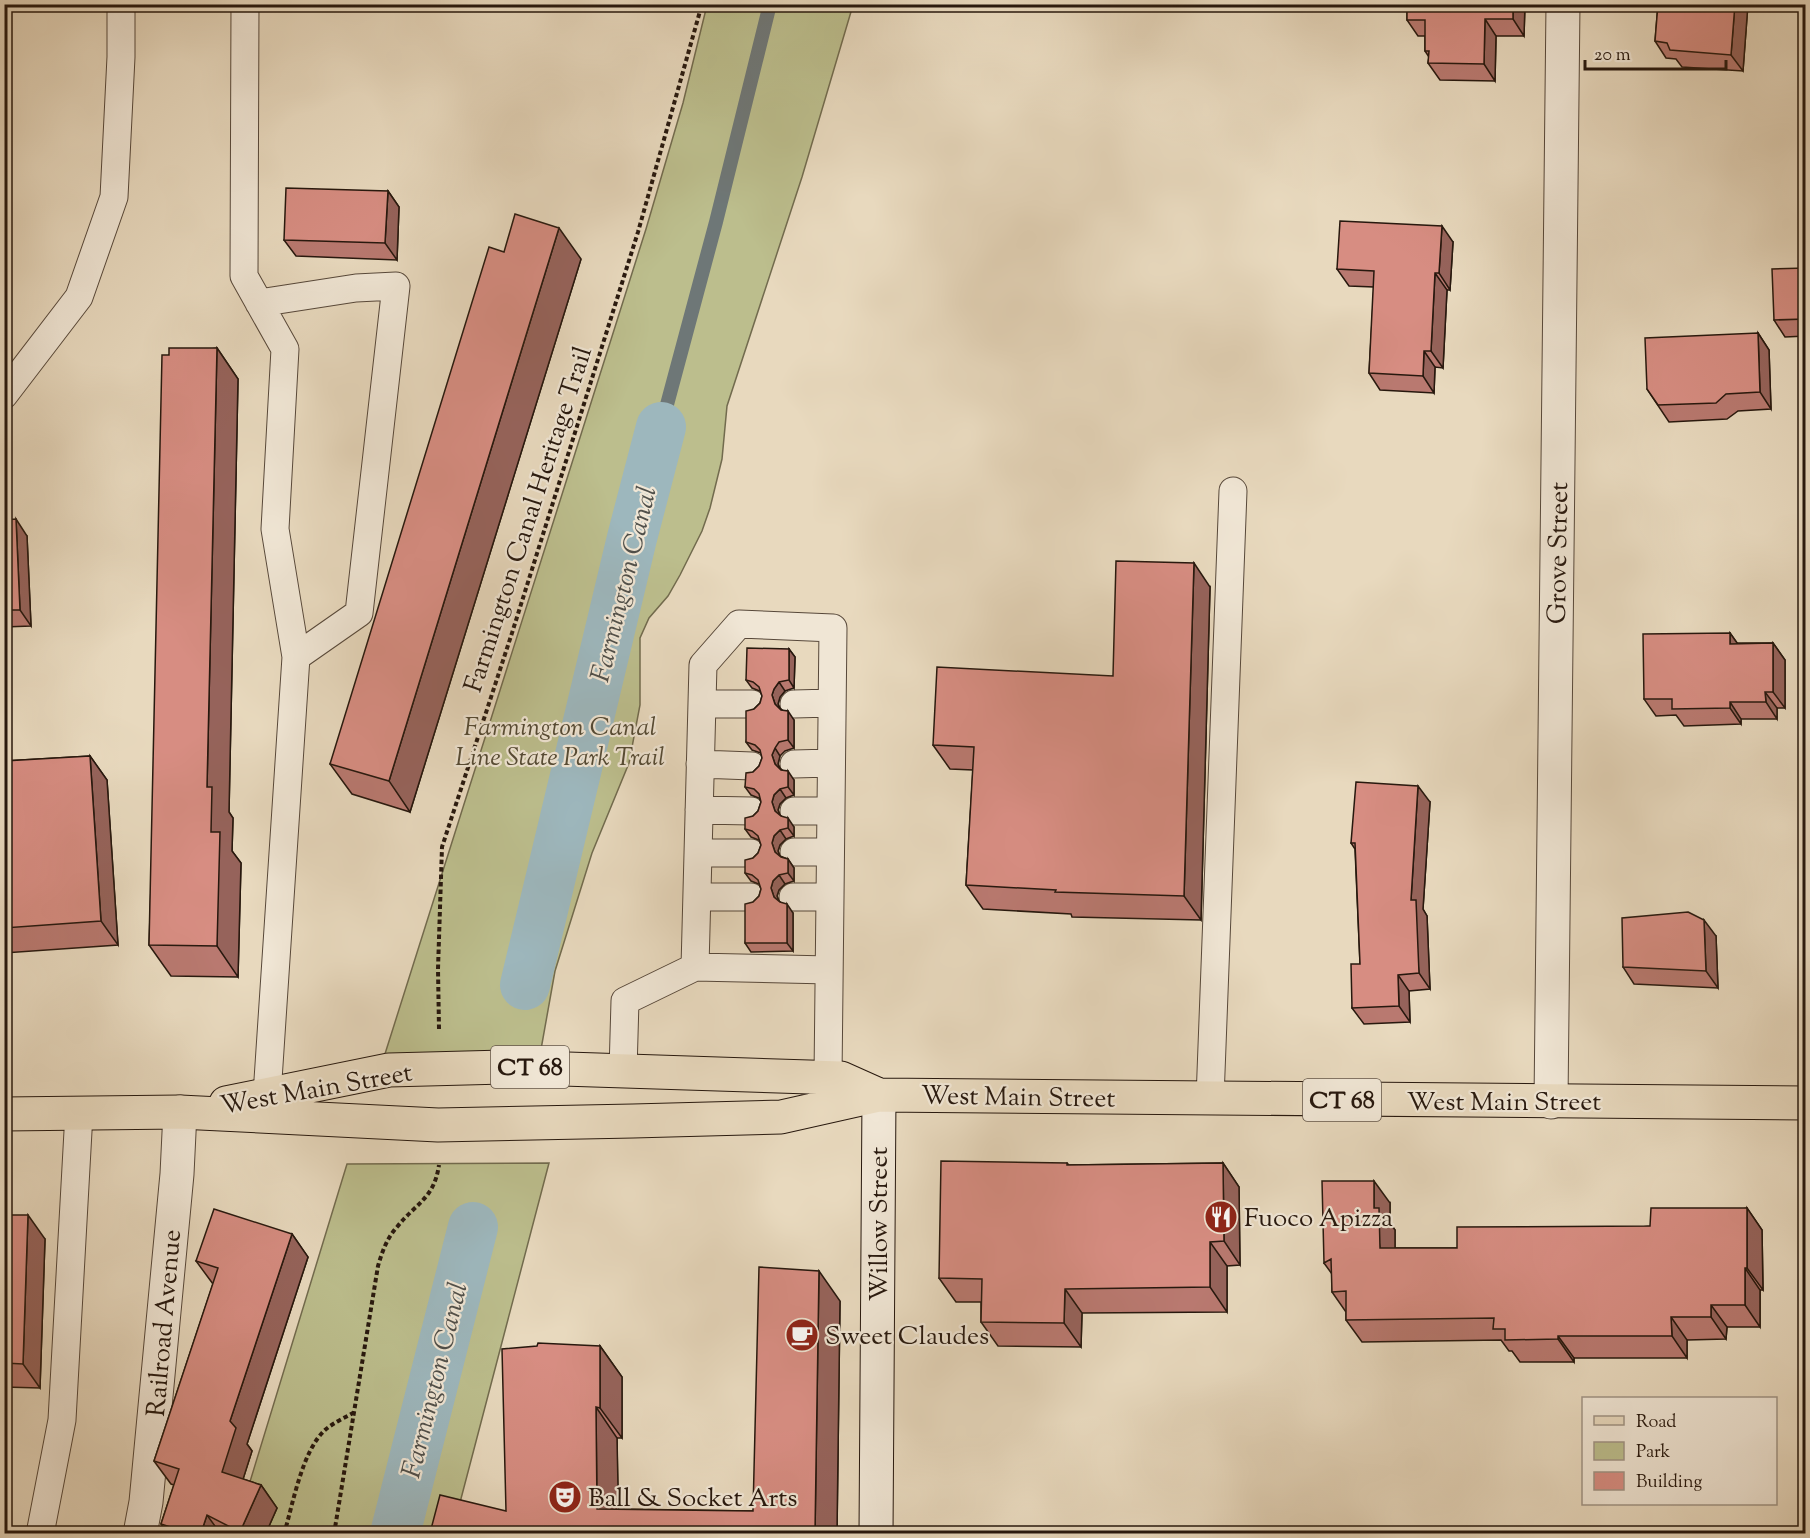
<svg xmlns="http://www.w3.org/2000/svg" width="1810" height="1538" font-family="'Sorts Mill Goudy',serif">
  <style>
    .green { fill: #bcbe8d; stroke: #726b4e; stroke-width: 1.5 }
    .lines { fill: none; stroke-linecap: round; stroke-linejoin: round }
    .stream { stroke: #6e7777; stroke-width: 14 }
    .canal { stroke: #9db7bd; stroke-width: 50 }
    .lane-casing { stroke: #57483a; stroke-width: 29 }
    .street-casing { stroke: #57483a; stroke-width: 35 }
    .secondary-casing { stroke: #27180e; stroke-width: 35 }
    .primary-casing { stroke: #27180e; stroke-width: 35 }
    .path { stroke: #27180e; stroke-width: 4; stroke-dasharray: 4.5 3; stroke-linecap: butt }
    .lane { stroke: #f0e6d5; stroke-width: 27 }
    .street { stroke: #f0e6d5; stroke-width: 33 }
    .secondary { stroke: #f0e6d5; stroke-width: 33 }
    .primary { stroke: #e8d9be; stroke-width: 33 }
    .wall { fill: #b97970; stroke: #27180e; stroke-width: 1.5 }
    .shaded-wall { fill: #96635b; stroke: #27180e; stroke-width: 1.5 }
    .building { fill: #d78d82; stroke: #27180e; stroke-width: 1.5 }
    .labels { text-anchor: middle; stroke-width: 4.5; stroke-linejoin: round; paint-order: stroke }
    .shield { fill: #f0e6d5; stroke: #63564a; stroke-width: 1.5 }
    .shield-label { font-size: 24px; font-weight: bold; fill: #27180e }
    .street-label { font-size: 26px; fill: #27180e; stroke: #f0e6d5 }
    .park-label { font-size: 26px; font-style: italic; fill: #544a34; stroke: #f0e6d5 }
    .poi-label { font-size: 26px; fill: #27180e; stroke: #f0e6d5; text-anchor: start }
    .water-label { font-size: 27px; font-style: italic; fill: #50504b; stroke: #f0e6d5 }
  </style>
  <rect width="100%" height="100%" fill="#e8d9be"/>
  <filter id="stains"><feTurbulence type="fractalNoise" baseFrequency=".00333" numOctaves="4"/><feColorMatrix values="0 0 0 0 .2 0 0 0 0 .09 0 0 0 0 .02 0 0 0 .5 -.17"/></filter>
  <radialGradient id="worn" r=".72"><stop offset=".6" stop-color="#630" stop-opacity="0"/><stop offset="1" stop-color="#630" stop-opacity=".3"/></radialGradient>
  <path class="green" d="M707 5H853L802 177 727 406 722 459 710 508 702 531 680 575 668 596 649 618 640 638V705L629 763 592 853 555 971 540 1055 384 1057 646 229 683 103Z
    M549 1163 452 1533 234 1534 347 1164Z"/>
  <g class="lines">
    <path class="stream" d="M661 427 716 222 770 4"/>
    <path class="canal" d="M525 985 632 538 661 427
      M395 1534 473 1227"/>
    <g class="lane-casing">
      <path id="lane" d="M245 4 244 276 285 349 275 529 296 657 267 1095V1115
        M259 303 356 288 396 286 359 613 296 657
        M4 395 79 297 114 197 121 57V4
        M702 704H752
        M794 704 832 703
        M700 764 752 766
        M794 764 831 763
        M699 810 751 811
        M794 811H830
        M794 852H829
        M698 853H751
        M697 897H751
        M793 897H828
        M695 967 703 665 739 624 833 628 828 1077
        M623 1071 625 1001 695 967 829 970
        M1210 1099 1233 491
        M40 1534 62 1420 79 1113"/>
    </g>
    <g class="street-casing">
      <path id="street" d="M1551 1102 1563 4
        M140 1534 146 1502 177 1174 180 1112"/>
    </g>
    <g class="secondary-casing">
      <path id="secondary" d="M876 1534 879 1095"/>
    </g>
    <g class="primary-casing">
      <path id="primary" d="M226 1103 389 1070 504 1067 841 1078 879 1095
        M4 1114 180 1112 438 1125 633 1121 781 1117 879 1095 1806 1103"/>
    </g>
    <path class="path" d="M439 1029 438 969 442 847 512 633 638 232 702 4
      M284 1534C293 1504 302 1451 325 1430 333 1423 344 1418 353 1413
      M334 1534 378 1266C382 1252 387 1238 397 1227 416 1203 434 1199 439 1165"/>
    <use href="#lane" class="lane"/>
    <use href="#street" class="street"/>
    <use href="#secondary" class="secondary"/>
    <use href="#primary" class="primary"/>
  </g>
  <path class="wall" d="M1407 4H1525L1524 36H1496L1495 81 1440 80 1428 63 1429 57 1425 51V36H1418L1407 20Z
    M1658 4H1748L1743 71 1682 67 1676 59 1666 58 1655 41Z
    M388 191 399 207 397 260 296 256 284 240Z
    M1453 242 1450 290H1447L1443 368 1435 367 1434 393 1380 390 1369 373 1374 287 1349 286 1337 269Z
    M581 259 410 812 352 794 330 764Z
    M1806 268V336L1785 337 1774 320Z
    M1758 333 1769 350 1771 409 1738 411 1727 419 1669 422 1647 389Z
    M217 348 238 379 229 812 233 818 232 851 241 863 238 977 171 976 149 945 169 355Z
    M4 520 27 536 31 626 4 627Z
    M1210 587 1201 920 1072 917 1071 914 983 909 966 885 973 770 950 769 933 745 1113 676Z
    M1730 633 1737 643H1773L1785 660V708H1777V719H1741V724L1684 726 1676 715 1656 716 1644 699Z
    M789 649 795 657 794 688 785 691 780 697 778 704 780 708 794 720V748L785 751 780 756 778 764 780 768 794 780V795L786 798 780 804 778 810 780 815 794 827V836L786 839 780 845 778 851 780 856 788 859 794 868V881L785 884 779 890 777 896 779 901 793 913V951L751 952 745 943 753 902 759 896 761 889 759 884 751 881 745 873 753 858 758 853 761 845 759 840 751 837 745 829 753 816 758 811 761 802 759 798 751 795 745 787 753 772 759 766 762 758 761 753 752 750 746 742 754 709 760 703 762 696 760 691 752 688 746 680Z
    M90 756 107 780 118 945 4 953V761Z
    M1430 802 1423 909 1427 916 1430 989 1409 991 1410 1022 1364 1024 1352 1008 1360 964 1355 849 1351 843Z
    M1716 936 1718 988 1634 984 1623 967Z
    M1067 1163 1069 1165 1223 1163 1239 1187 1240 1265 1227 1266V1312L1082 1313 1081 1347 998 1346 981 1322V1302H956L939 1278Z
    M1390 1203V1223L1395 1230V1248H1457L1650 1226 1747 1208 1762 1230 1763 1290H1760V1327H1727L1726 1339 1687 1340V1358H1574V1362H1520L1512 1351H1509L1501 1340 1362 1342 1346 1320V1312L1332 1292V1274L1324 1263Z
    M4 1215 45 1239 40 1388 4 1387Z
    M292 1234 308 1257 247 1444 252 1451 243 1479 261 1485 277 1508 266 1533H167L161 1524 174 1485 171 1484 154 1461 213 1284 196 1261Z
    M840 1301 837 1533H430L506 1511 600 1346 622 1377V1438H617L618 1509 753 1511Z"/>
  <path class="shaded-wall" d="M1513 4H1525L1524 36 1513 19Z
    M1735 4H1748L1743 71 1731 55Z
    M1485 19 1496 36 1495 81 1484 64Z
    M388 191 399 207 397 260 385 243Z
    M1442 226 1453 242 1450 290 1439 273Z
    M559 228 581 259 410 812 389 781Z
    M1435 273 1447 290 1443 368 1431 351Z
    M1758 333 1769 350 1771 409 1760 392Z
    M217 348 238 379 229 812 233 818 232 851 241 863 238 977 217 946 207 787Z
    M1424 351 1435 367 1434 393 1423 376Z
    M16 519 27 536 31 626 20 610Z
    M1194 563 1210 587 1201 920 1184 896Z
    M1730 633 1742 650 1730 644Z
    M1773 643 1785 660V708L1773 692Z
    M789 649 795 657 794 688 789 680Z
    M779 682 785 691 780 697 778 704 781 713 775 704 772 695 774 689Z
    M1765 692 1777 708V719L1766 702Z
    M1730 702 1741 719V724L1730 708Z
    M788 711 794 720V748L788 740Z
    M775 748 780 756 778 764 781 773 775 764 772 755Z
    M90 756 107 780 118 945 101 921Z
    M788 771 794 780V795L788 787Z
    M1418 786 1430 802 1423 909 1427 916 1430 989 1419 973 1411 900Z
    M780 789 786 798 780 804 778 810 781 819 775 811 772 802 774 795Z
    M788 818 794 827V836L788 828Z
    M780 830 786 839 780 845 778 851 781 860 775 852 772 843 774 836Z
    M788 859 794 868V881L788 873Z
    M779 875 785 884 779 890 777 896 780 905 774 897 771 888 773 881Z
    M787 904 793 913V951L787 943Z
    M1704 920 1716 936 1718 988 1706 971Z
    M1398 975 1409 991 1410 1022 1399 1006Z
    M1223 1163 1239 1187 1240 1265 1224 1241Z
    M1374 1181 1390 1203V1223L1395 1230V1270L1380 1248 1374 1208Z
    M1747 1208 1762 1230 1763 1290 1747 1268Z
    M28 1215 45 1239 40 1388 23 1364Z
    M292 1234 308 1257 247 1444 252 1451 238 1495 222 1472 230 1421Z
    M1210 1242 1227 1266V1312L1210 1287Z
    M1745 1268 1760 1290V1327L1745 1305Z
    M819 1271 840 1301 837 1533H815Z
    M1065 1289 1082 1313 1081 1347 1064 1323Z
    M1711 1305 1727 1327 1726 1339 1711 1317Z
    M1671 1317 1687 1340V1358L1672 1336Z
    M1558 1336 1574 1358V1362L1558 1339Z
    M600 1346 622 1377V1438L600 1408Z
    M596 1407 617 1438 619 1533 597 1509Z
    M261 1485 277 1508 266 1533H241L240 1532Z
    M207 1515 220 1533H201Z"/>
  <path class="building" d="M1407 4H1513V19H1485L1484 64 1428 63 1429 51H1425V20H1407Z
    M1658 4H1735L1731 55 1670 50 1667 43 1655 41Z
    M286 188 388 191 385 243 284 240Z
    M515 214 559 228 389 781 330 764 489 247 504 252Z
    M1340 221 1442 226 1439 273H1435L1431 351H1424L1423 376 1369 373 1374 271 1337 269Z
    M1806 268V319L1774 320 1772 269Z
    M1758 333 1760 392 1726 394 1716 403 1658 405 1647 389 1645 338Z
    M169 348H217L207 787H212L211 832H220L217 946 149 945 162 355H169Z
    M16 519 20 610H4V520Z
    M1116 561 1194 563 1184 896 1055 892 1056 890 966 885 974 747 933 745 937 667 1113 676Z
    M1730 633V644L1773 643V692H1765L1766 702H1730V708L1672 709V699H1644L1643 634Z
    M747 648 789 649V680L779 682 774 689 772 695 775 704 781 710 788 711V740L779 742 775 748 772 755 775 764 781 770 788 771V787L780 789 774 795 772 802 775 811 781 816 788 818V828L780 830 774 836 772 843 775 852 781 857 788 859V873L779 875 773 881 771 888 774 897 780 902 787 904V943H745V904L753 902 759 896 761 889 758 880 752 875 745 873V860L753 858 758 853 761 845 758 836 752 831 745 829V818L753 816 758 811 761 802 759 794 754 789 745 787 746 773 753 772 759 766 762 758 760 750 755 745 746 742V711L754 709 760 703 762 696 759 687 753 682 746 680Z
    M90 756 101 921 4 928V761Z
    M1356 782 1418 786 1411 900H1416L1419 973 1398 975 1399 1006 1352 1008 1351 964H1360L1355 843H1351Z
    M1688 912 1704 920 1706 971 1623 967 1622 918Z
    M941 1161 1067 1163V1165L1223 1163 1224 1241 1210 1242V1287L1065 1289 1064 1323 981 1322 982 1279 939 1278Z
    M1322 1181H1374V1208H1379L1380 1248H1457V1227L1650 1226 1651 1208H1747V1268H1745V1305H1711V1317H1671L1672 1336H1558V1339L1505 1340V1329H1493L1494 1318 1346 1320V1291L1332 1292 1331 1259 1324 1263Z
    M214 1209 292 1234 230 1421 236 1428 222 1472 261 1485 240 1532 207 1515 201 1533H189L161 1524 179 1469 154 1461 218 1268 196 1261Z
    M4 1215H28L23 1364 4 1363Z
    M759 1267 819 1271 815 1533H430L440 1495 506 1511 502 1349 537 1346 538 1343 600 1346V1408L596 1407 597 1509 753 1511Z"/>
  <defs>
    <g id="restaurant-disc" transform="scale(1.725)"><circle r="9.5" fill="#8f2418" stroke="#f0e6d5"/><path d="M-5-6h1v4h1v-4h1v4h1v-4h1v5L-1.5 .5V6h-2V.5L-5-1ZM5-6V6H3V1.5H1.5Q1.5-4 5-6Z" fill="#fff"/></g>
    <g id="cafe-disc" transform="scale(1.725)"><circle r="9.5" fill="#8f2418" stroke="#f0e6d5"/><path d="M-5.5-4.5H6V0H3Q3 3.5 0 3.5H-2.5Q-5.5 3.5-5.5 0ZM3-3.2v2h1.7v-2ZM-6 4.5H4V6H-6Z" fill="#fff"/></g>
    <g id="theatre-disc" transform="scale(1.725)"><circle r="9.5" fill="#8f2418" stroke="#f0e6d5"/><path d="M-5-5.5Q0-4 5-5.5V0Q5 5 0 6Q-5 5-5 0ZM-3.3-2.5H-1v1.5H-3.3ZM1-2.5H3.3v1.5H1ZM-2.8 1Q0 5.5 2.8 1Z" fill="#fff"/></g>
  </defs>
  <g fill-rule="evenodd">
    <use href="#restaurant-disc" x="1221" y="1217"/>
    <use href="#cafe-disc" x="802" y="1335"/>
    <use href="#theatre-disc" x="565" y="1497"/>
  </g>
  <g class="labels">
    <g class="shield">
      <rect x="491" y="1046" width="78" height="42" rx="4.5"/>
      <rect x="1303" y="1079" width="78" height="42" rx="4.5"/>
    </g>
    <g class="shield-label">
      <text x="530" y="1075">CT 68</text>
      <text x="1342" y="1108">CT 68</text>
    </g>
    <g class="street-label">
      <text transform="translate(527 519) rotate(-72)" y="9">Farmington Canal Heritage Trail</text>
      <text transform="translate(1557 553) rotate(-89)" y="9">Grove Street</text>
      <text transform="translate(316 1088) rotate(-10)" y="9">West Main Street</text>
      <text transform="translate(1018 1096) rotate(1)" y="9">West Main Street</text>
      <text x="1504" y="1110">West Main Street</text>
      <text transform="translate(878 1224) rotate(-90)" y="9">Willow Street</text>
      <text transform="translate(163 1323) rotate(-85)" y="9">Railroad Avenue</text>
    </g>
    <g class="park-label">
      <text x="560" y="735">Farmington Canal<tspan x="560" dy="30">Line State Park Trail</tspan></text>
    </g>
    <g class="poi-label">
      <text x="1244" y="1226">Fuoco Apizza</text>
      <text x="825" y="1344">Sweet Claudes</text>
      <text x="588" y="1506">Ball &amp; Socket Arts</text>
    </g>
    <g class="water-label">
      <text transform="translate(623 584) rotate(-76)" y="9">Farmington Canal</text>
      <text transform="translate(434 1380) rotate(-76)" y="9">Farmington Canal</text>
    </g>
  </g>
  <rect width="1810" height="1538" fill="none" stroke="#e8d9be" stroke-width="24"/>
  <rect x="6" y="6" width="1798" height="1526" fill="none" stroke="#27180e" stroke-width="3"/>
  <rect x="12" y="12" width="1786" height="1514" fill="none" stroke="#27180e" stroke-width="1.5"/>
  <rect x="1582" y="1397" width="195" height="108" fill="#f0e6d5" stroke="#a09485" stroke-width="1.5"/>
  <rect x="1594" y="1416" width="30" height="9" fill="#e8d9be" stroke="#a09485" stroke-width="1.5"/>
  <text x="1636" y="1427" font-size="18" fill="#27180e">Road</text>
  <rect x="1594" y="1442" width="30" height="18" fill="#bcbe8d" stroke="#a09485" stroke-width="1.5"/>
  <text x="1636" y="1457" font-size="18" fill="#27180e">Park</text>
  <rect x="1594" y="1472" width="30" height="18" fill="#d78d82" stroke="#a09485" stroke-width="1.5"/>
  <text x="1636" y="1487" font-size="18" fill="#27180e">Building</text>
  <path d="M1585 60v9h141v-9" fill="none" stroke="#27180e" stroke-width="3"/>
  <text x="1594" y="60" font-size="18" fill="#27180e" stroke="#f0e6d5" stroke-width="4.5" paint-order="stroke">20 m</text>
  <rect width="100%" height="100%" filter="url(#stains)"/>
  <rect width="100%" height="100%" fill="url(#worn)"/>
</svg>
